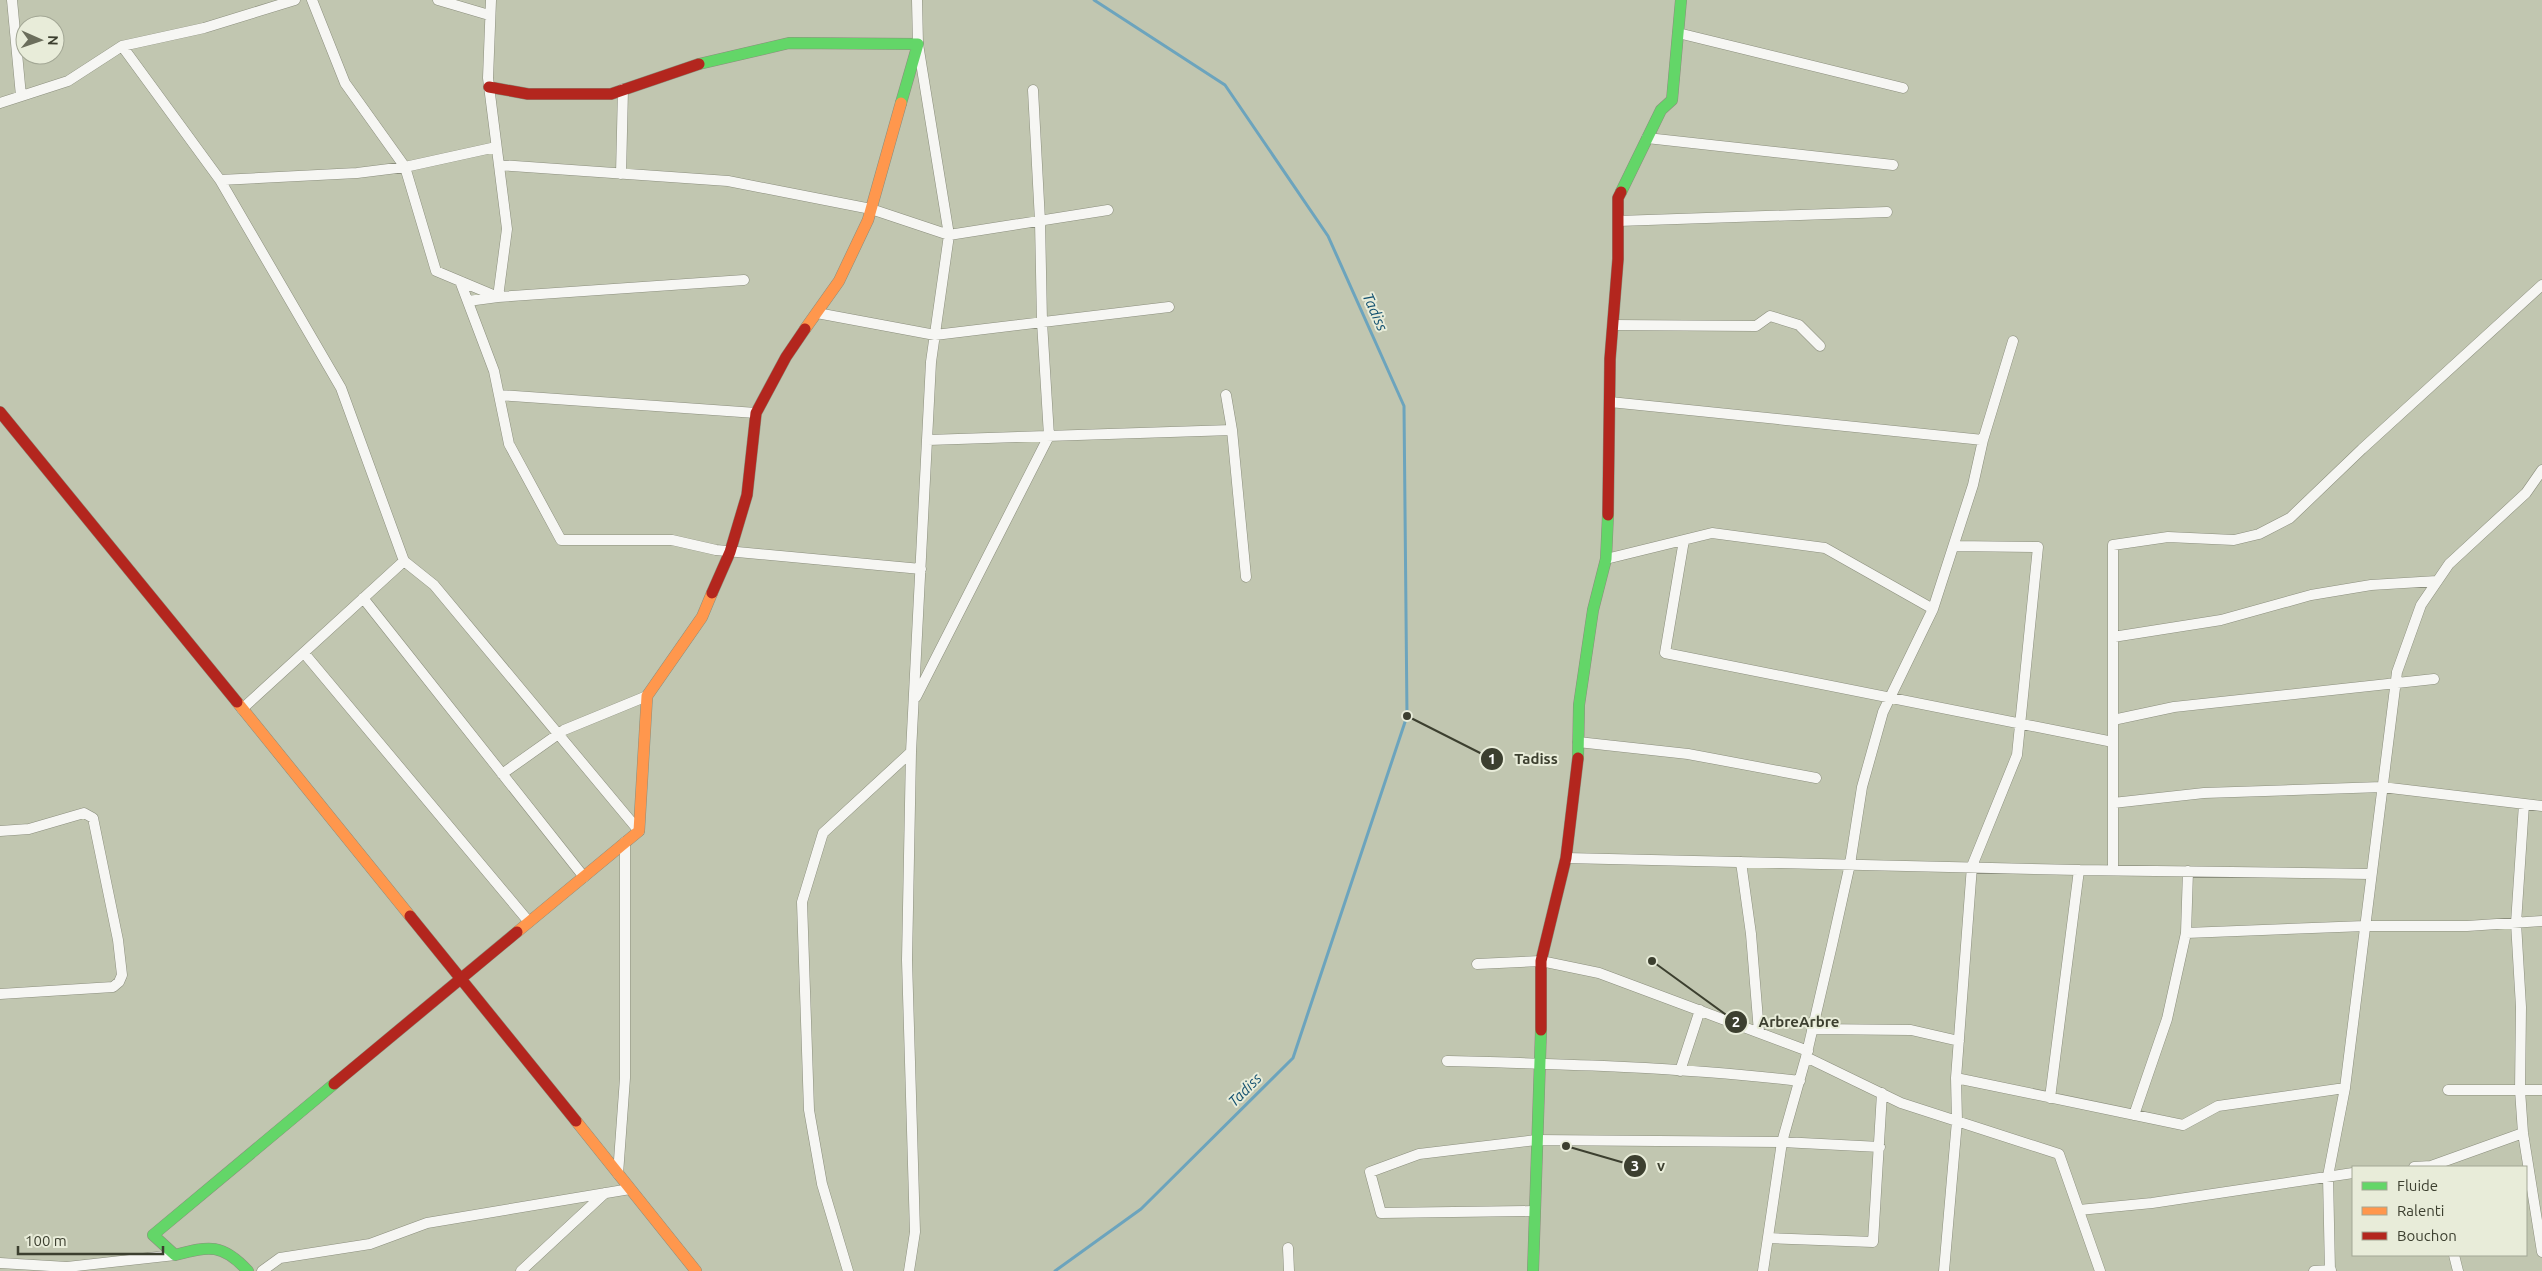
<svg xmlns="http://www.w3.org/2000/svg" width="2542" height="1271" font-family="Ubuntu,sans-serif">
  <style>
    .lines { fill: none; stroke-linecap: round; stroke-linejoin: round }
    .stream { stroke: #6ca4bd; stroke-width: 3 }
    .street-casing { stroke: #8b8e7d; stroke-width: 11 }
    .fast-casing { stroke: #8b8e7d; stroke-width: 12 }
    .slow-casing { stroke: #8b8e7d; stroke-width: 12 }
    .jam-casing { stroke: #8b8e7d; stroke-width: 12 }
    .street { stroke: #f6f6f3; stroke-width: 10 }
    .fast { stroke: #63d668; stroke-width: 11 }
    .slow { stroke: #ff974d; stroke-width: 11 }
    .jam { stroke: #b3261e; stroke-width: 11 }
    .labels { text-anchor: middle; stroke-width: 4; stroke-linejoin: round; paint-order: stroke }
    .water-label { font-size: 15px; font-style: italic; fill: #12506f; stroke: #e8ecd9 }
    .leader { fill: none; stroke: #3c3f2f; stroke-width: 2 }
    .callout-dot { fill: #3c3f2f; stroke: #e8ecd9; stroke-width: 2 }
    .mark-label { font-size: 15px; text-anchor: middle; font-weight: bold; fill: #fff }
    .callout-label { font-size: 15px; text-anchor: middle; font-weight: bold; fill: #3c3f2f; stroke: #e8ecd9; stroke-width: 4; stroke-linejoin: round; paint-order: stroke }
  </style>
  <rect width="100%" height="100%" fill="#c1c6b0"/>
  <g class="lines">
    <path class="stream" d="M1055 1271 1141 1209 1293 1058 1407 716 1404 406 1328 236 1225 85 1094 0"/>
    <g class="street-casing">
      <path id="street" d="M12 0 21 96
        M312 0 345 83 405 167 436 271 498 297 507 229 488 78 491 0
        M438 0 489 15
        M1678 33 1903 88
        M122 46 220 180 341 388 404 561 434 585 639 831
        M0 103 68 81 122 46 204 28 295 0
        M1647 138 1893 165
        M499 165 728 181 871 209 949 235 1108 210
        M621 174 623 89
        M220 180 357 173 405 167 496 147
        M1618 221 1887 212
        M460 281 494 371 509 444 561 540H672L716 550 921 569
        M468 301 498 297 744 280
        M817 313 935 335 1169 307
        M1613 325 1756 326 1770 316 1799 325 1820 346
        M499 395 756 413
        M1226 395 1232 430 1246 577
        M1610 402 1983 440
        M928 440 1232 430
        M1684 540 1665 653 2113 742
        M1606 559 1712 533 1825 548 1933 609
        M363 598 584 877
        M2113 637 2221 620 2311 595 2371 585 2437 581
        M304 653 529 922
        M916 697 1049 436 1042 322 1040 221 1033 90
        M242 709 404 561
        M2113 720 2174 707 2434 679
        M1578 742 1688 754 1816 778
        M502 774 564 730 647 696
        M2113 803 2204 793 2382 787 2542 806
        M2524 804 2516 923 2521 1007 2520 1090 2523 1133 2542 1252
        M0 831 29 829 84 813 93 818 118 940 122 975 119 982 113 987 0 994
        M1566 858 2079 870 2371 874
        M1741 862 1751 934 1759 1032
        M2113 870V545L2168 537 2234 540 2259 534 2290 518 2362 449 2542 285
        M2186 933 2365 926H2467L2542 921
        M1477 964 1541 961 1599 973 1808 1051
        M1812 1029 1911 1030 1959 1041
        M1806 1057 1901 1103 2059 1154 2100 1271
        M1447 1061C1564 1064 1683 1067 1800 1081
        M1680 1071 1700 1010
        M1956 1078 2183 1125 2218 1106 2345 1088
        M2448 1090H2542
        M2050 1098 2079 870
        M2134 1115 2167 1019 2186 933 2188 871
        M2414 1167 2431 1166 2523 1133
        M618 1174 625 1078V842
        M2079 1210 2152 1203 2353 1173
        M1534 1211 1381 1213 1370 1172 1419 1154 1536 1140 1782 1142 1880 1147
        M1768 1238 1873 1242 1882 1093
        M1288 1248 1289 1271
        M2454 1255 2458 1271
        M0 1263 67 1267 175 1255
        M262 1271 280 1258 370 1244 427 1223 630 1189
        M521 1271 605 1193
        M848 1271 822 1184 809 1110 802 902 823 833 911 752
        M909 1271 915 1232 907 960 911 752 931 362 949 235 918 44 917 0
        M1763 1271 1782 1142 1806 1057 1832 945 1850 864 1862 787 1883 712 1933 609 1973 485 1983 440 2013 341
        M1944 1271 1957 1121 1956 1078 1972 866 2017 755 2038 547 1954 546
        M2314 1271 2331 1270
        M2330 1271 2328 1176 2345 1088 2397 672 2421 605 2449 564 2526 493 2542 470"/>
    </g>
    <g class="fast-casing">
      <path id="fast" d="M699 64 789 43 918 44 901 103
        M1621 192 1661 110 1672 100 1681 0
        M1578 758 1579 705 1593 610 1606 559 1608 515
        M248 1271C222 1243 210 1246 175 1255L153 1235 334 1084
        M1533 1271 1541 1030"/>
    </g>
    <g class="slow-casing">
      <path id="slow" d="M805 329 839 281 868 220 901 103
        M237 702 410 916
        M517 932 639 831 647 696 702 617 712 593
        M576 1121 696 1271"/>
    </g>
    <g class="jam-casing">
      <path id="jam" d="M489 87 528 94H611L699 64
        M0 412 237 702
        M1608 515 1610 359 1618 259V198L1621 192
        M712 593 730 552 747 495 756 413 786 357 805 329
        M410 916 576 1121
        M1541 1030V961L1566 858 1578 758
        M334 1084 517 932"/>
    </g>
    <use href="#street" class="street"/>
    <use href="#fast" class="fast"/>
    <use href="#slow" class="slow"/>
    <use href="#jam" class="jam"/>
  </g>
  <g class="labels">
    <g class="water-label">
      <text transform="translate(1375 312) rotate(66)" y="5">Tadiss</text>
      <text transform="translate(1245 1090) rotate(-45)" y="5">Tadiss</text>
    </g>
  </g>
  <path class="leader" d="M1407 716L1492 759M1652 961L1736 1022M1566 1146L1635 1166"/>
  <g class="callout-dot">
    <circle cx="1407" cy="716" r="5"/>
    <circle cx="1652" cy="961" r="5"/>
    <circle cx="1566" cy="1146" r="5"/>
    <circle cx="1492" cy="759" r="12"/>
    <circle cx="1736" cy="1022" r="12"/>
    <circle cx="1635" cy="1166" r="12"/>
  </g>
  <g class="mark-label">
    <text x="1492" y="764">1</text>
    <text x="1736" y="1027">2</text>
    <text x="1635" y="1171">3</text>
  </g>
  <g class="callout-label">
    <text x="1536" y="764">Tadiss</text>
    <text x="1799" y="1027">ArbreArbre</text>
    <text x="1661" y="1171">v</text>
  </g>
  <rect x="2352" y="1166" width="175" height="90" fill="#e8ecd9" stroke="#a3a795"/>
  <rect x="2362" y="1182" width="25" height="8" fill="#63d668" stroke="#a3a795"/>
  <text x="2397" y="1191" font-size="15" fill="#3c3f2f">Fluide</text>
  <rect x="2362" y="1207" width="25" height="8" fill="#ff974d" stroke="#a3a795"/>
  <text x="2397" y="1216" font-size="15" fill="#3c3f2f">Ralenti</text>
  <rect x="2362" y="1232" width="25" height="8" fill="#b3261e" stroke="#a3a795"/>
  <text x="2397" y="1241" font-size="15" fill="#3c3f2f">Bouchon</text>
  <g transform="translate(40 40) rotate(92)"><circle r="24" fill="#e8ecd9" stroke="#a3a795"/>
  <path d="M0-4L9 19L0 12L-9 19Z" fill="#6b6e5c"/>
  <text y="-8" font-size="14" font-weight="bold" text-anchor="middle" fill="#3c3f2f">N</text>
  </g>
  <path d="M18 1246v8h145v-8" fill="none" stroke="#3c3f2f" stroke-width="2.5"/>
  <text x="25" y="1246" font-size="15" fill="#3c3f2f" stroke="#e8ecd9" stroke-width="4" paint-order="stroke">100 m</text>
</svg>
